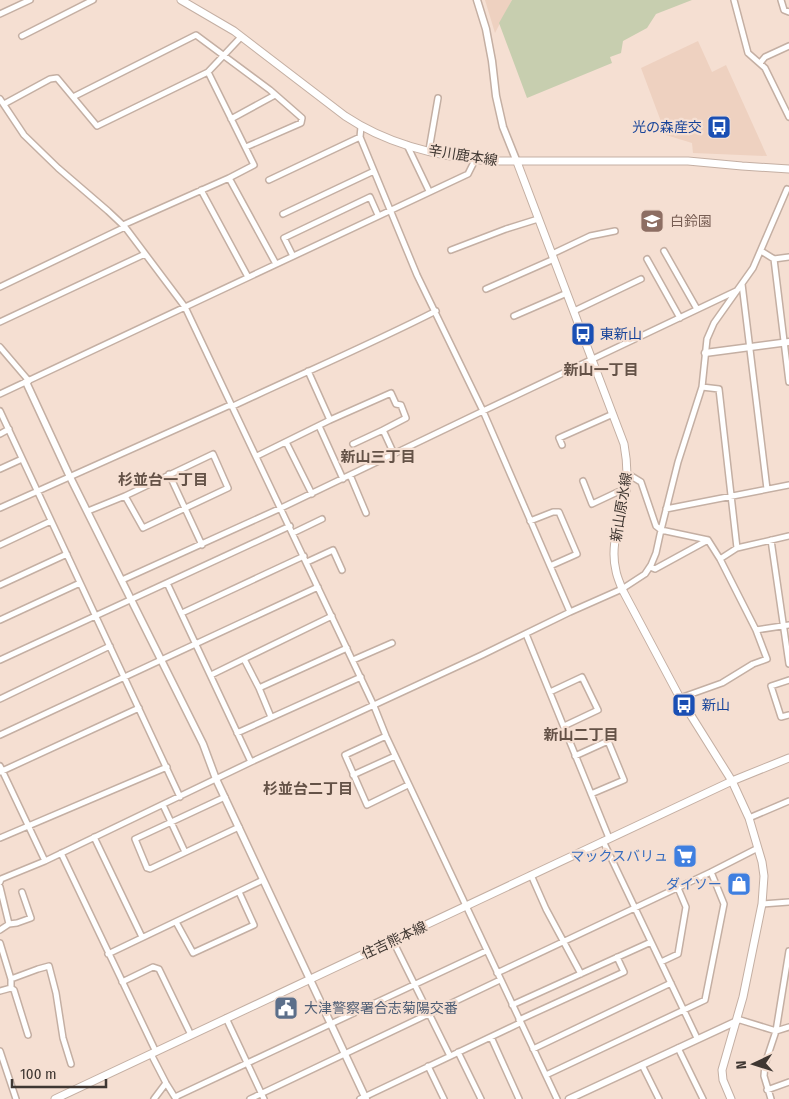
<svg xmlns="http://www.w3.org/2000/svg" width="789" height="1099" font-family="'Fira Sans Condensed','Noto Sans JP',sans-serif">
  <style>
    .built { fill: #eed1c0 }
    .green { fill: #c7ceaf }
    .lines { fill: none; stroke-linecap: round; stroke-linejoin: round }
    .minor-casing { stroke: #c4afa3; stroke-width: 8 }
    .tertiary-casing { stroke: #c4afa3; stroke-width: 9 }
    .secondary-casing { stroke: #c4afa3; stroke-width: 9 }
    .minor { stroke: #fff; stroke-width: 5 }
    .tertiary { stroke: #fff; stroke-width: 6 }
    .secondary { stroke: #fff; stroke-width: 7 }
    .labels { text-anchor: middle; stroke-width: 4.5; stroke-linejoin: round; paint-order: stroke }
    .transit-label { font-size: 14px; fill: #164399; stroke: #f5dfd2; text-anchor: start }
    .street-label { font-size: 14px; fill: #3f3732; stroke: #f5dfd2 }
    .education-label { font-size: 14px; fill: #785e54; stroke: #f5dfd2; text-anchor: start }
    .shop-label { font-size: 14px; fill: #366cbe; stroke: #f5dfd2; text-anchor: end }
    .service-label { font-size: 14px; fill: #4e5e75; stroke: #f5dfd2; text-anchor: start }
    .neighbourhood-label { font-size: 15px; font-weight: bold; fill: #645247; stroke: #f5dfd2 }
  </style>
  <rect width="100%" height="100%" fill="#f5dfd2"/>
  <path class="built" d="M485 0H512L495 33Z
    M698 41 712 72 726 65 767 156 693 153 692 143 666 135 641 68Z"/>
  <path class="green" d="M512 0H692L656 14 647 28 623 41 621 53 610 57 612 63 527 98 499 23Z"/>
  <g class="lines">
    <g class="minor-casing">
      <path id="minor" d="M734 0 748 53 765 68 789 117
        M781 0 784 10 789 12
        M0 14 30 0
        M22 36 93 0
        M760 63 765 57 789 46
        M208 72 254 165 229 178
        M73 97 196 35 270 90 302 118 301 123 246 147
        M0 99 24 135 58 168 108 211 125 227 185 307 374 706 386 736 557 1099
        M4 104 50 79 57 78 97 126 208 72 241 37
        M231 119 275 95
        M361 127 360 137 417 275 483 411 570 612
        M407 145 429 191
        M429 150 438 98
        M269 180 360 137
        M787 189 753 268 714 323 707 339 702 387 678 462 661 530 708 540 720 559 756 630 789 625
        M201 190 248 277
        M283 214 374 171
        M123 225 229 178 276 264
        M451 250 506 229 538 219
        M664 251 697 309
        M761 251 774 259 789 257
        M552 254 590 236 615 231
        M293 256 284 238 370 197 378 215
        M647 259 680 318
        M774 259 789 382
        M742 284 767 489
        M0 287 125 227
        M486 289 554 259
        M574 311 641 279
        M514 316 567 293
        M0 322 145 254
        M0 347 29 381
        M308 371 330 420
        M702 387 719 389 737 548
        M0 394 468 174 475 160
        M0 411 180 797
        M319 426 343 479
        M0 434 9 429
        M286 442 312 494
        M353 444 383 430 394 454
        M562 445 559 438 613 414
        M213 454 228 488 143 528 125 496Z
        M257 456 330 420 391 393 396 404 401 405 406 418 383 430
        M0 469 22 459
        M169 474 202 545
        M350 475 366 513
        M583 481 592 504 626 488
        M0 508 228 406H233C301 374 369 345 436 311
        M666 509 789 485
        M88 511 125 496
        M530 521 553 512H559L577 554 550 566
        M293 533 322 519
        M771 540 789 664
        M0 545 51 521
        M720 559 737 548 789 536
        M307 562 333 550 342 570
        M650 567 655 569 708 540
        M122 580 281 508 483 411 736 291
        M167 583 251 762
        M0 585 67 554
        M182 613 304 556
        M0 620 80 583
        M526 634 609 838
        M244 659 259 688
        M0 660 290 526
        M353 660 392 643
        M211 675 332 616
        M789 680 771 686 781 717 789 715
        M550 692 582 677 598 710 564 726
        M680 698 722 683 753 664 767 659 756 630
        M0 699 110 646
        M271 717 259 688 347 648
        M237 733 361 677
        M0 735 318 587
        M386 736 345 755 367 805 408 785
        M575 756 608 741 624 780 591 794
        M0 766 45 861
        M0 772 139 708
        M353 775 395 756
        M225 797 135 839 147 868 150 869 239 827
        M163 805 185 852
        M749 818 789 801
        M94 837 142 937
        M0 838 167 767
        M603 841 697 1038
        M61 853 156 1052
        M531 875 546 909 581 974
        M0 882 1 879 45 861 251 762 482 655 570 612 622 589 645 574 651 565 656 553 661 530 656 526 641 482 628 474
        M0 887 9 924 0 930
        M762 904 789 902
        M176 922 193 953 254 925 239 892
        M9 924 17 923 31 918 22 892
        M393 941 450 1056
        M0 943 11 979V988L0 991
        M108 954 263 880
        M661 962 678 954 686 907 678 888
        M497 973 711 872 758 848
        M11 979 38 969 49 966 56 993 63 1038 71 1064
        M122 982 153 967 159 969 191 1035
        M11 988 14 990 28 1035
        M512 1005 651 942
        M226 1018 264 1099
        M737 1019 776 1031 789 1027
        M519 1020 624 972 617 957
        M491 1037 519 1099
        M678 1048 703 1099
        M533 1049 671 983
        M0 1051 16 1099
        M458 1052 481 1099
        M151 1054 166 1083 176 1099
        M642 1065 659 1099
        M428 1066 444 1099
        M546 1075 705 1000 724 904 711 872
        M767 1090 789 1082
        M175 1097 486 951
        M154 1099 166 1083
        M250 1099 500 980
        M360 1099 520 1023
        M771 1099 764 1076 765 1064 776 1031 789 951"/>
    </g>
    <g class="tertiary-casing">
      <path id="tertiary" d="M477 0 486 29 492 61 496 96 503 127 517 162
        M705 353 789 342
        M26 382 70 477 203 744 216 779 366 1099
        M569 1099 737 1021"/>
    </g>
    <g class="secondary-casing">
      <path id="secondary" d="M181 0 234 31 345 116C387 144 440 157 490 161H688L742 166 789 169
        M517 162 624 444C627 460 628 475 626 491 622 518 609 543 616 571 617 577 620 583 622 589L680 698 732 781 749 818 762 862 764 876 762 904 743 997 722 1070 723 1080 731 1099
        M55 1099 732 781 789 758"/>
    </g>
    <use href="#minor" class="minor"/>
    <use href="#tertiary" class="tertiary"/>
    <use href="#secondary" class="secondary"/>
  </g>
  <defs>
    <g id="bus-square" transform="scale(1.25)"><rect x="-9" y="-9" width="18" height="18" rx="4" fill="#1a4fb4" stroke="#f5dfd2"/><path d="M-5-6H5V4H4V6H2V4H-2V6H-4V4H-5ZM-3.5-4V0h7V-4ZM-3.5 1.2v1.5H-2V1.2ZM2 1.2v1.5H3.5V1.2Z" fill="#fff"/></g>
    <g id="school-square" transform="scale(1.25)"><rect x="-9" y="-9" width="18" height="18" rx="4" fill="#8d6e63" stroke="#f5dfd2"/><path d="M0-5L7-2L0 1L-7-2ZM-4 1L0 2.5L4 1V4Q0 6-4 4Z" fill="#fff"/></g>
    <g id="supermarket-square" transform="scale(1.25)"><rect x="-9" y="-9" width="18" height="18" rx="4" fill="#3f7fe0" stroke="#f5dfd2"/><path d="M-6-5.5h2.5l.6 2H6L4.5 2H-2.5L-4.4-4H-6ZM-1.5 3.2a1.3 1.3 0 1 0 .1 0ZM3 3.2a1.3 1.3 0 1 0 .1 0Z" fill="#fff"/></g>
    <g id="shop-square" transform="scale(1.25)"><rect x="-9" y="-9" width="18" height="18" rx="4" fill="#3f7fe0" stroke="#f5dfd2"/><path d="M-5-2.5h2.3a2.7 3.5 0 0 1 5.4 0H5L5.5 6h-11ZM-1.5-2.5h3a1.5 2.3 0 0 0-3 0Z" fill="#fff"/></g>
    <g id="civic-square" transform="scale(1.25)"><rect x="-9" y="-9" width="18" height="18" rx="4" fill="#5c6f8a" stroke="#f5dfd2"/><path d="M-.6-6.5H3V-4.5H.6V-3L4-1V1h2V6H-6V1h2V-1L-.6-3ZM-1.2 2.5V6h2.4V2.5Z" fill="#fff"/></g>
  </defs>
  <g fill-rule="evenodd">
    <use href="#bus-square" x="719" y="127"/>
    <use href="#school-square" x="652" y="221"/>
    <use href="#bus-square" x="583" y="334"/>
    <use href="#bus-square" x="684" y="705"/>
    <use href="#supermarket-square" x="685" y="856"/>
    <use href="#shop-square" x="739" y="884"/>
    <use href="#civic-square" x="286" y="1008"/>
  </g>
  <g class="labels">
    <g class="transit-label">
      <text x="702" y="132" text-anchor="end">光の森産交</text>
      <text x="600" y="339">東新山</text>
      <text x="702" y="710">新山</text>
    </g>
    <g class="street-label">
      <text transform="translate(463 155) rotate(9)" y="5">辛川鹿本線</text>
      <text transform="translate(621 507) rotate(-81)" y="5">新山原水線</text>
      <text transform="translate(394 940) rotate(-25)" y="5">住吉熊本線</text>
    </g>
    <g class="education-label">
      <text x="670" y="226">白鈴園</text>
    </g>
    <g class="shop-label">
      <text x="668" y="861">マックスバリュ</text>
      <text x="722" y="889">ダイソー</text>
    </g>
    <g class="service-label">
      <text x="304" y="1013">大津警察署合志菊陽交番</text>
    </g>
    <g class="neighbourhood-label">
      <text x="601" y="375">新山一丁目</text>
      <text x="378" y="462">新山三丁目</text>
      <text x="163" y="485">杉並台一丁目</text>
      <text x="581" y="740">新山二丁目</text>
      <text x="308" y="794">杉並台二丁目</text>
    </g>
  </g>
  <g transform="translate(754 1064) rotate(266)" stroke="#f5dfd2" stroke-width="4" paint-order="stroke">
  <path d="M0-4L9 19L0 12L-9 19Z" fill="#3f3732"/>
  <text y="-8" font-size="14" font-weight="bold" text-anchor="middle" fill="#3f3732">N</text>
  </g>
  <path d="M12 1079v8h94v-8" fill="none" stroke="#3f3732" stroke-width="2.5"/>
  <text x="20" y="1079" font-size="15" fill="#3f3732" stroke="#f5dfd2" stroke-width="4" paint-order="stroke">100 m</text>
</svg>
